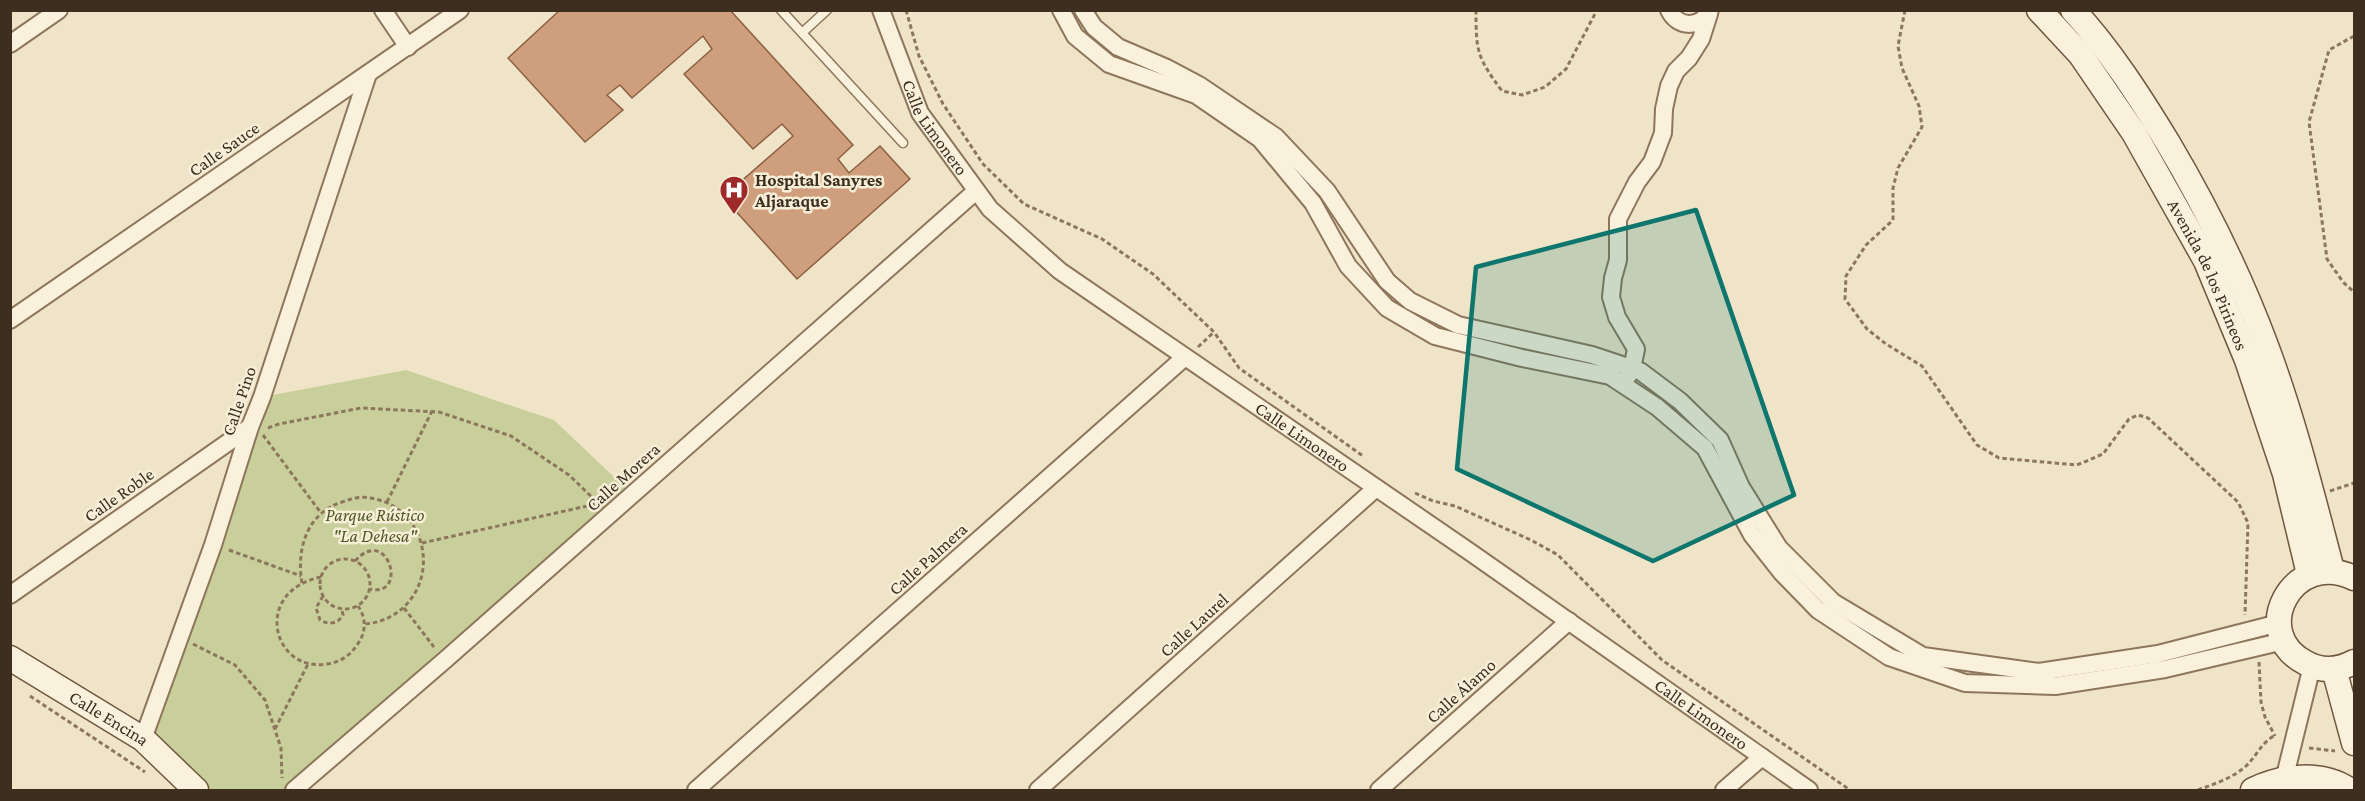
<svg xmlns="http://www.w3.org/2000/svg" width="2365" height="801" font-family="'Crimson Pro',serif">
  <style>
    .green { fill: #c9cf9b }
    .building { fill: #cf9f7d; stroke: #8d5f41; stroke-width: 1.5 }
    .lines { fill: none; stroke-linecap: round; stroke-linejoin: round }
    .lane-casing { stroke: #8d765c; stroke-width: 11 }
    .street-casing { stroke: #8d765c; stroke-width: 20 }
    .secondary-casing { stroke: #6f573f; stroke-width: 27 }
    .path { stroke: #8d765c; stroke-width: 3; stroke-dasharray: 4.5 3; stroke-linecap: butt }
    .lane { stroke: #faf1dc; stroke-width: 8 }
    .street { stroke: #faf1dc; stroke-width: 16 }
    .secondary { stroke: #faf1dc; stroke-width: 24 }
    .marked { fill: #0f766e; fill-opacity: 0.2; stroke: #0f766e; stroke-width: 4.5; stroke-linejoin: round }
    .labels { text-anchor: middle; stroke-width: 5; stroke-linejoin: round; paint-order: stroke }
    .street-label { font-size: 18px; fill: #3d2e20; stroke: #f7eed8 }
    .poi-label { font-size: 18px; font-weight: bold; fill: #3d2e20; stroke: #f7eed8; text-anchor: start }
    .park-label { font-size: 18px; font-style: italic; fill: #4d5a26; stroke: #f7eed8 }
  </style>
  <rect width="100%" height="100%" fill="#f0e4c8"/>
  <path class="green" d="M406 370 554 420 632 494 294 790H196L143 739 262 397Z"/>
  <path class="building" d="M560 10H730L853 145 838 159 849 173 880 146 910 179 797 279 723 197 793 136 782 124 753 149 684 74 712 49 703 36 632 98 620 85 607 95 623 110 585 142 508 58Z"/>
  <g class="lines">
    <g class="lane-casing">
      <path id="lane" d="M781 10 903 143
        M802 33 827 10"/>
    </g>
    <g class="street-casing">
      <g id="street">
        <path d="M383 10 408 47"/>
        <path id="s1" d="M881 10 920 113 990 209 1060 271 1470 552 1809 790"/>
        <path d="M1061 10 1075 36 1109 64 1196 95 1260 139 1313 203 1348 266 1387 308 1435 336 1522 358 1610 376 1657 407 1705 448 1752 535 1782 573 1818 610 1889 657 1965 683 2055 686 2165 669 2284 641"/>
        <path d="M1083 10 1094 27 1118 47 1167 68 1199 85 1276 137 1327 191 1387 281 1410 301 1458 325 1592 355 1640 371 1680 401 1720 440 1741 487 1779 548 1833 602 1923 656 2039 672 2158 654 2279 623"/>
        <path d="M1669 10C1678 29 1701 28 1710 10"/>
        <path d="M10 44 59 10"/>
        <path d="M10 320 460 10"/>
        <path d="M1628 376 1632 369 1636 349 1617 317 1611 297 1613 278 1618 260V219L1637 182 1652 162 1663 133 1664 109 1669 86 1676 71 1689 58 1701 39 1709 14"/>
        <path d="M10 595 250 427"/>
        <path d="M143 739 213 545 250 427 262 397 368 74"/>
        <path d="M2284 780 2312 666"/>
        <path d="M294 790 445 660 976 191"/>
        <path d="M696 790 1185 357"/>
        <path d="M1038 790 1376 488"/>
        <path d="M1379 790 1569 621"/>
        <path d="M1724 790 1762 757"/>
      </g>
    </g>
    <g class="secondary-casing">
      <g id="secondary">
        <path id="s2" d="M2039 10 2080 54 2134 133 2206 261 2247 360 2285 474 2309 574"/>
        <path d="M2073 10C2110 50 2140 97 2168 143 2206 207 2239 274 2265 343 2293 417 2312 494 2332 570"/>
        <path d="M2354 578C2292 548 2248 634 2306 663 2322 672 2339 670 2354 662"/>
        <path id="s3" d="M10 658 143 739 196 790"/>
        <path d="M2334 669 2354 743"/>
        <path d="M2253 790C2282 776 2321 771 2349 790"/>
      </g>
    </g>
    <path class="path" d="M906 10 919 56 943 104 983 164 1024 204 1102 239 1153 274 1214 332 1239 368 1363 456
      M1476 10C1476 52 1477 57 1502 91L1522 95 1545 87 1566 69 1597 10
      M1905 10 1898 46 1902 68 1919 106 1922 127 1898 168 1893 188V220L1866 245 1846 276 1845 299 1867 329 1886 344 1922 366 1977 445 1999 458 2077 465 2103 454 2129 419 2138 415 2148 418 2238 502 2248 523 2245 615
      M2162 10H2180
      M2354 36 2329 50 2309 122 2327 259 2343 282 2354 292
      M1198 347 1214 332
      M268 428 279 424 361 408 439 412 511 436 569 475 598 503
      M263 435 321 513
      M2330 491 2354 483
      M1415 493 1433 501 1455 506 1531 540 1558 555 1662 660 1850 790
      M387 502 432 411
      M422 543 596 504
      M229 550 301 576
      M320 584a25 25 0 1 1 50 0a25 25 0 1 1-50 0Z
      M355 561C388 524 409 598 370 589
      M321 577C252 591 272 673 327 664 340 662 350 656 357 645 366 633 367 619 358 606
      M302 583C296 549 307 513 342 502 351 499 360 496 369 498 414 503 436 553 416 591 405 611 387 622 365 624
      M323 596 316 608 320 620C329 625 338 624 343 615L342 610
      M404 608 434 647
      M193 644 235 665 265 700 281 748 282 778
      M2259 662 2261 702 2265 717 2275 736
      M30 696 145 772
      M275 729 308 664
      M2309 748 2335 751
      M2198 790C2214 784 2233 778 2246 766 2257 756 2261 742 2276 735"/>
    <use href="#lane" class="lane"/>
    <use href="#street" class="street"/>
    <use href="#secondary" class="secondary"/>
  </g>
  <path class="marked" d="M1696 210 1794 495 1653 561 1457 469 1476 267Z"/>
  <defs>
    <g id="hospital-pin" transform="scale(1.5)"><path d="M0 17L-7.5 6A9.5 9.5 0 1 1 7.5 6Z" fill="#9e2a2b" stroke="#f7eed8"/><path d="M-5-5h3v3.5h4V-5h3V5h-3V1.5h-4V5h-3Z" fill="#fff"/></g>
  </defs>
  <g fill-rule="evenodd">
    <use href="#hospital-pin" x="734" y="190"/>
  </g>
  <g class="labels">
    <g class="street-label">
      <text dy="6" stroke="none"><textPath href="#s1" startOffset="130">Calle Limonero</textPath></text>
      <text transform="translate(224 149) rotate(-35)" y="6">Calle Sauce</text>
      <text dy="6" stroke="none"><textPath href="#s2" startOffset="316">Avenida de los Pirineos</textPath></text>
      <text transform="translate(239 401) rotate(-71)" y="6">Calle Pino</text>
      <text dy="6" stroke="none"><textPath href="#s1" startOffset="616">Calle Limonero</textPath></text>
      <text transform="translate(623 477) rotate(-42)" y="6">Calle Morera</text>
      <text transform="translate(119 495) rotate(-35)" y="6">Calle Roble</text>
      <text transform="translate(928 559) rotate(-42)" y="6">Calle Palmera</text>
      <text transform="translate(1194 625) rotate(-42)" y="6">Calle Laurel</text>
      <text transform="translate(1461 691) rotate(-42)" y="6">Calle Álamo</text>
      <text dy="6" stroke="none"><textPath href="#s1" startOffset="1102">Calle Limonero</textPath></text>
      <text dy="6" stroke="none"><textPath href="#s3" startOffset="116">Calle Encina</textPath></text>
    </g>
    <g class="poi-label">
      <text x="755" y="186">Hospital Sanyres<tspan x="755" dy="21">Aljaraque</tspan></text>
    </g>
    <g class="park-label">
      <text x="375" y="521">Parque Rústico<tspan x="375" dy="21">"La Dehesa"</tspan></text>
    </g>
  </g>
  <rect width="2365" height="801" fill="none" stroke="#3d2e20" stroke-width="24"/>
</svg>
